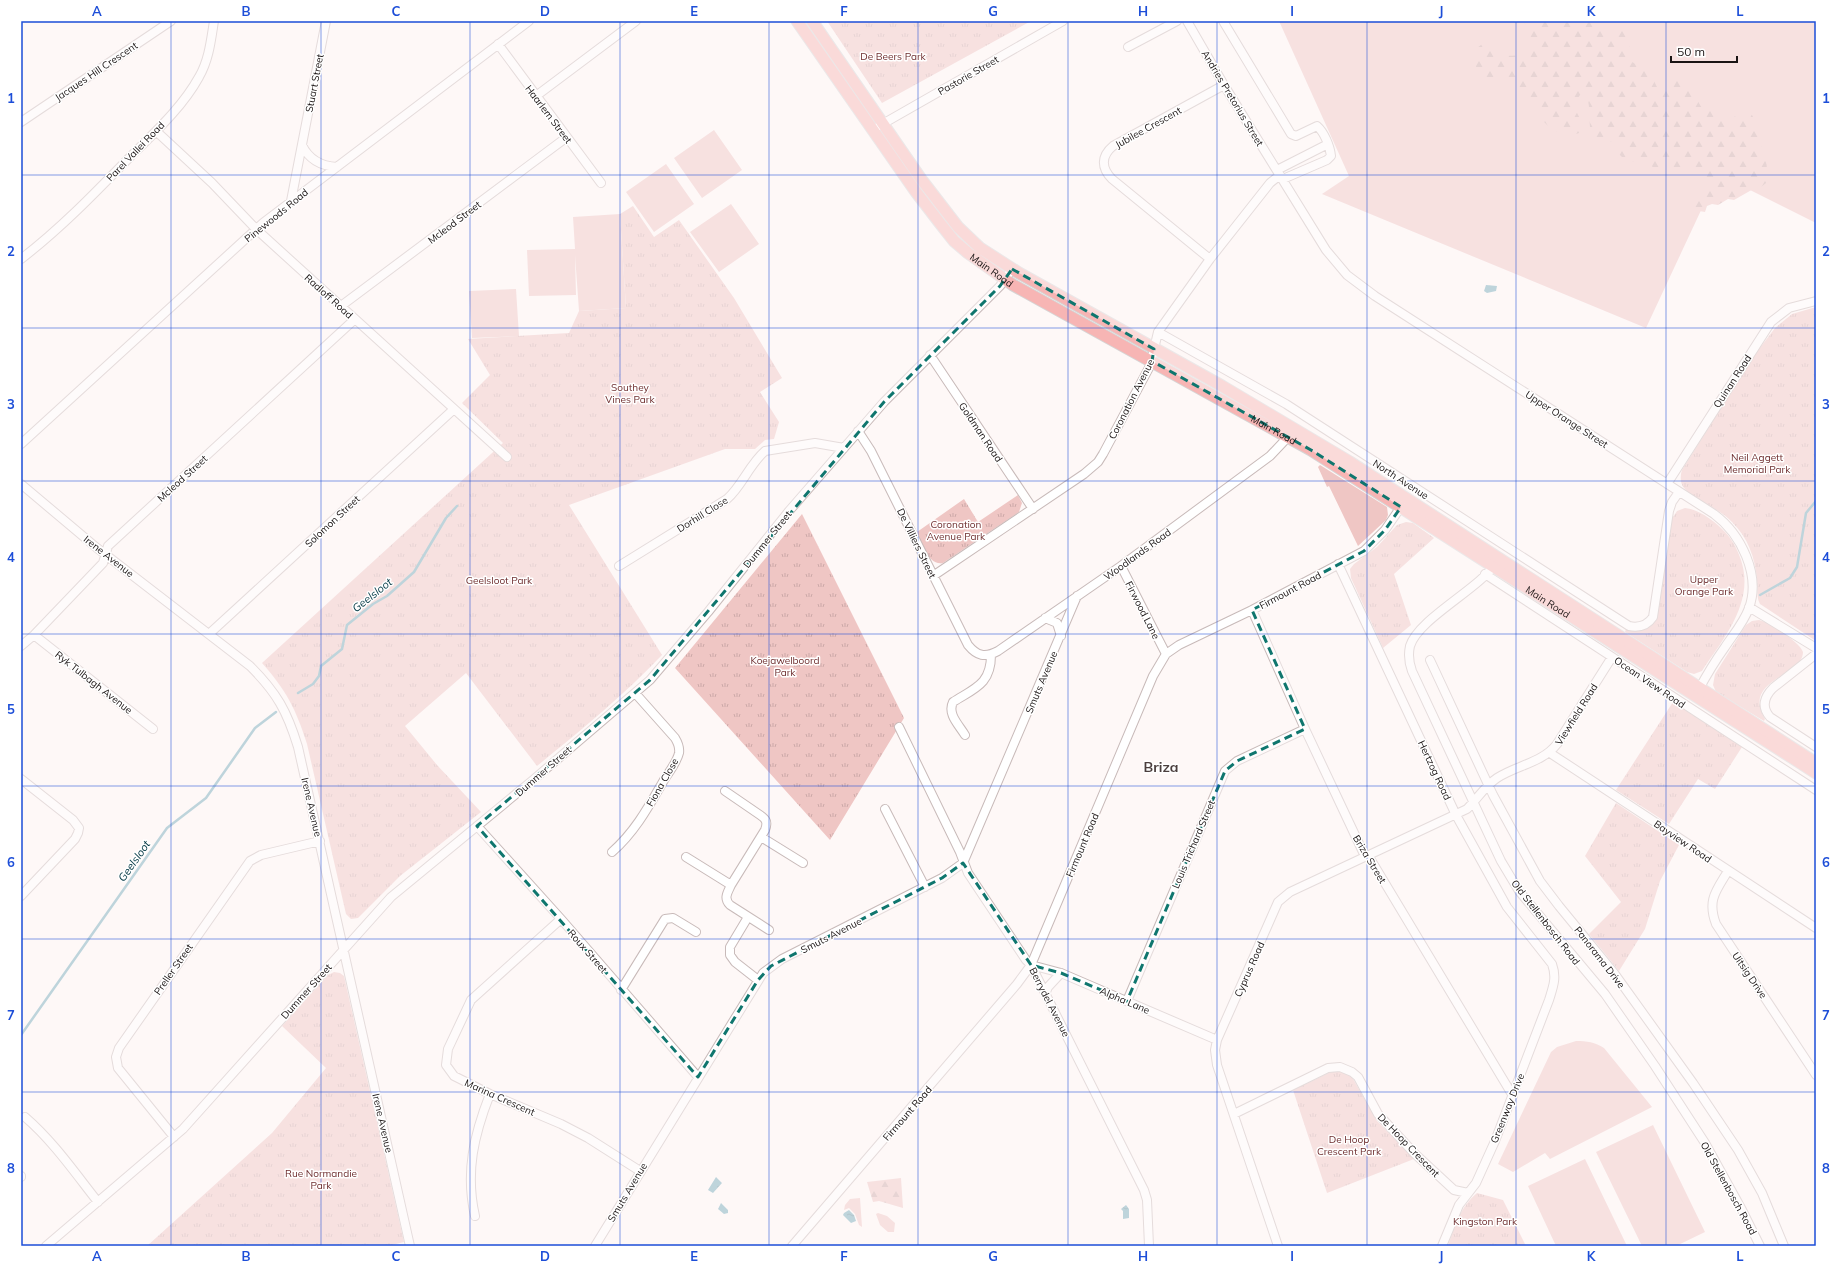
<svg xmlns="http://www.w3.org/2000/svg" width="1837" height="1267" font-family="Mulish,sans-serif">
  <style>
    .green { fill: #efc6c4 }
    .forest { fill: url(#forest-firs) }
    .park { fill: url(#park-tufts) }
    .water { fill: url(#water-ripples) }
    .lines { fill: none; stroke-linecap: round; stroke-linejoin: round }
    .stream { stroke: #71a9b9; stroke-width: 2.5 }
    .minor-casing { stroke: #c8bab9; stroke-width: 10 }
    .major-casing { stroke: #d6d5d5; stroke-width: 13 }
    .minor { stroke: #fff; stroke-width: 8 }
    .major { stroke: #f7b5b4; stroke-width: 11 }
    .marked { fill: none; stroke: #0f766e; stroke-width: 3; stroke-dasharray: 8 5; stroke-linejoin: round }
    .grid { fill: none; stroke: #1d4ed8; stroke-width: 1; stroke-opacity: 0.55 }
    .labels { text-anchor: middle; stroke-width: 3; stroke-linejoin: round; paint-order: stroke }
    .park-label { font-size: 10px; fill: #6d2c2d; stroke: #fff }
    .street-label { font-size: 10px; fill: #1a1414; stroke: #fff }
    .water-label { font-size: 11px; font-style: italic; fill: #013743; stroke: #fff }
    .district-label { font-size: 14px; font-weight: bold; fill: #4b3f3e; stroke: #fff }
    .neatline { fill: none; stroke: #1d4ed8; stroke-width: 1.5 }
    .grid-label { font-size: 13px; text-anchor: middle; font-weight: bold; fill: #1d4ed8 }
  </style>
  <defs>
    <pattern id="forest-firs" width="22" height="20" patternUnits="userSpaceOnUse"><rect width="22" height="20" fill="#efc6c4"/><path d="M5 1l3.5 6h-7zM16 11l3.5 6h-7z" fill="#cca9a8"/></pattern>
    <pattern id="park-tufts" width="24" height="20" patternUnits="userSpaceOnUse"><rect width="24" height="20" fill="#efc6c4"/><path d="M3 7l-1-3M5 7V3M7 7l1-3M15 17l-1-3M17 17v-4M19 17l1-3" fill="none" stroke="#cca9a8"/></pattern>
    <pattern id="water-ripples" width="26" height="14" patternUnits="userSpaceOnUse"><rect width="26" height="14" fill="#71a9b9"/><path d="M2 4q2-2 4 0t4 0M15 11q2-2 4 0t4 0" fill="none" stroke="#5c8895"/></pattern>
  </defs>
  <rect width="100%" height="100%" fill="#fef8f7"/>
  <path class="green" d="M1279 21H1816V223L1718 174 1646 328 1322 194 1349 176Z
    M714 130 742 170 702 198 674 158Z
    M666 164 694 204 654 232 626 192Z
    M731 204 759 244 719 272 690 232Z
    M620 214 626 308 579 311 575 255 576 295 529 296 527 250 575 249 573 217Z
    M516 289 519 336 472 338 469 291Z
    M1320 465 1387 507 1388 515 1386 520 1358 546 1329 486 1327 487 1318 467Z
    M1576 1041C1587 1041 1595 1042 1604 1048L1652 1107 1550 1159 1545 1153 1513 1172 1498 1164 1551 1052 1557 1047Z
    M1653 1125 1705 1232 1676 1246H1642L1596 1152Z
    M1585 1159 1627 1246H1556L1528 1186Z
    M860 1198 862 1227 859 1225 855 1214 849 1208 844 1210 845 1205 850 1199Z
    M878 1213 887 1216 895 1223 894 1232H888L880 1225 876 1214Z"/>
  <path class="forest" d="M1523 21H1599L1605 33C1615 31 1619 27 1629 33 1632 43 1627 52 1632 62 1646 69 1650 71 1657 87L1662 90 1675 79C1694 81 1693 95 1702 108L1714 111 1719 114 1723 119 1729 122C1736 115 1742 109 1752 115L1763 137 1761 149 1766 160 1768 177 1766 183 1761 187 1755 188 1734 200 1728 199 1718 205 1712 204 1707 206 1705 212 1699 211 1694 207C1696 203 1698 201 1699 197 1703 191 1700 187 1708 183L1707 181C1693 179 1693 167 1676 167L1671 170 1653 167 1648 164 1625 160 1616 151V146L1613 141C1579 149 1595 112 1586 95H1580C1571 109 1575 107 1581 121L1579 133C1565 138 1549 130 1541 118 1539 114 1537 108 1534 104 1531 100 1510 84 1505 81 1501 79 1497 81 1493 82 1485 76 1467 63 1474 52 1477 47 1484 43 1488 39L1494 41 1499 52C1516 61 1517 52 1532 48L1534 42 1530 38 1531 32Z
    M901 1178 903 1208 879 1201 873 1202 867 1182Z"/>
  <path class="park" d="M827 21H1031L882 103Z
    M633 206 654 237 679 220 734 298 782 378 760 392 779 422 774 439 765 440 755 449H725L569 505 662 655C623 696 580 731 537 766L466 673 405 726 437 765 481 812 400 876 358 918 351 919 346 914 307 744C296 709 286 690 262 663L503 443 462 403 490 375 468 339 569 333 579 311 626 308 620 214Z
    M1816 307V641L1760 604C1756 597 1758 588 1757 580 1755 557 1748 538 1732 522 1719 508 1693 499 1684 488 1680 483 1680 476 1682 470L1753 357 1775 328 1792 314Z
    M1018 495 1022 503 1019 512 943 563C928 566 922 543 917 532L964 499 978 522Z
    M1685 508C1698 509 1713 520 1722 529 1731 537 1737 548 1741 560 1755 602 1724 638 1702 671L1694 674 1687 672 1625 632 1626 629C1638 633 1648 631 1656 620L1671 520 1677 511Z
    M802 514 904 718 830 840 675 668Z
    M1406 522 1413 523 1434 538 1394 574 1411 625 1383 648 1351 578 1350 569 1354 564 1377 547 1397 525Z
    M1759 620C1769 622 1801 643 1803 652 1803 677 1741 679 1765 719L1764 721 1716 692 1713 685 1715 674 1746 625 1752 621Z
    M1673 702 1742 747 1715 789 1698 779 1669 824 1616 790Z
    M1616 803 1679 845 1660 881 1645 929 1619 971 1589 934 1621 902 1585 856Z
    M334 972 340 973 344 976 404 1242 388 1246H147L272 1133 326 1068 282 1026 328 975Z
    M1333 1071H1341L1352 1077 1377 1121 1414 1159 1327 1193 1293 1090Z
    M1477 1193 1503 1200 1526 1246H1448C1455 1226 1460 1207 1477 1193Z"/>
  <path class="water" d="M1486 285 1497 286 1496 291 1487 293 1484 291Z
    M716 1177 722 1183 713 1193 708 1190Z
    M721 1203 728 1210V1213L724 1214 718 1209Z
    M1126 1205 1129 1209V1218L1123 1219V1211L1121 1209Z
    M849 1210 854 1215 856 1221 851 1223 843 1215 844 1213Z"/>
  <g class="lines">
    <path class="stream" d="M1760 595 1790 578 1797 567 1806 513 1816 501
      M298 693 313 684 319 676 321 666 342 649 347 625 373 604 387 596 414 572 446 518 457 506
      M21 1035 167 828 206 798 255 728 276 712"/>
    <g class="minor-casing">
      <path id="minor" d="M1187 21 1224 85 1326 250 1347 275 1375 296 1714 514C1741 534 1761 575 1749 608 1744 622 1733 635 1725 647 1715 661 1706 676 1698 691
        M1223 21 1291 134 1296 136 1317 126C1324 132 1330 146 1331 156L1327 160 1283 179
        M498 44 601 183
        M1128 47 1177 21
        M536 96 636 21
        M21 122 171 21
        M879 126 1063 21
        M156 131 212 183 256 229 507 457
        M302 145C309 160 321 166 337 167
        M1277 170 1328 144
        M291 201 326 21
        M21 259C60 229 94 194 128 159 153 134 182 108 199 77 209 60 211 40 214 21
        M1210 259 1112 179C1101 168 1101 156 1113 146L1224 85
        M341 306 567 137
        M1158 332 1286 404 1629 626C1639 628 1647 626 1653 617L1669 511 1672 502 1679 492
        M930 355 1033 509
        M858 431 871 451 968 645C977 656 985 658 998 651L1121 566 1270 456 1288 437
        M21 444 263 223 529 21
        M21 484 97 548 250 666C277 693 287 711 298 747L410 1246
        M1667 484 1771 322 1789 308 1816 301
        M1496 563C1479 589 1418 619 1410 646 1408 655 1409 663 1412 671L1501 861 1519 891 1605 994 1655 1066 1705 1143 1742 1210 1760 1246
        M1338 564 1456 815 1507 907 1552 964C1557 978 1553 987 1549 1000L1495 1141 1476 1183 1459 1205 1442 1246
        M619 566 727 499C742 486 749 465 765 451L815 443 844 448
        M1121 566 1166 654
        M1485 574 1816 790
        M933 576 1084 474 1098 462 1103 454 1150 366 1158 332 1210 259 1270 183 1280 175
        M1749 607 1816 648
        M1252 610 1305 729 1363 852 1371 860 1513 1096
        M1045 618 1057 623 1061 636
        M209 634 454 409
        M34 635 153 729
        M21 646 34 635 103 563 108 546 355 319
        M1816 654 1773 688C1764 697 1761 707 1770 717L1816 747
        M1430 660 1493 795 1540 881 1559 906 1614 973 1693 1083 1738 1150 1762 1193 1784 1246
        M899 727 960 852 968 873 1026 960 1031 965 1144 1190 1147 1200 1149 1246
        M965 735C959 725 947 714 953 702 975 688 991 684 991 655
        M1550 753 1816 928
        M21 779 73 820 79 828 78 833 75 839 21 896
        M725 791 760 815C766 819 768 822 765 830L731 885C728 892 723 898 730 905L769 930
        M885 809 925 887
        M477 826 561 919 698 1077
        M761 837 803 863
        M612 852C635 832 649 806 664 780 669 772 677 762 679 753 680 747 678 743 675 738L635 693
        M686 857 731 885
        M1728 871C1716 891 1707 900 1716 924L1816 1075
        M748 917 730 947V955L735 962 758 980
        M561 919 471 1000 448 1049 446 1065 454 1076 490 1094 561 1124 588 1138 640 1171
        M1031 965 1061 973 1217 1040
        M621 990 665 919 673 918 696 932
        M1046 992 1048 987 1061 973
        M1127 1001 1225 771 1237 761 1305 729
        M1234 1114 1328 1068 1340 1067 1352 1072 1358 1077 1378 1114 1414 1153 1454 1190 1468 1193
        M25 1117C53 1141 75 1173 98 1202
        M174 1137 118 1068 116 1057 119 1048 250 861 261 855 320 841
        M21 1177V1176
        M475 1216C465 1172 474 1135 490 1094
        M46 1246 183 1129 391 897 533 780 650 680 708 612 789 511 884 402 1000 286 1012 269
        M595 1246 763 973 782 959 942 878 963 863 1077 596
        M792 1246 1017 984 1031 965 1153 676 1166 654 1179 645 1252 610 1364 551 1385 530 1403 504
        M1278 1246 1217 1065 1215 1050 1217 1040 1278 902 1290 892 1467 809C1477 799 1485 786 1497 778 1517 765 1542 763 1557 744L1612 657"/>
    </g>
    <g class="major-casing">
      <g id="major">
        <path id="s1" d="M797 21 916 192 939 222 954 241 968 253 1013 285 1311 450 1816 773"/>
        <path d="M812 21 921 179 958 227 980 248 1019 273 1222 386 1350 462 1816 763"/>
      </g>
    </g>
    <use href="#minor" class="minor"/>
    <use href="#major" class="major"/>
  </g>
  <path d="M0 0H1837V1267H0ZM1012 269 1154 349 1152 361 1311 450 1401 507 1385 530 1364 551 1252 610 1305 729 1237 761 1225 771 1127 1001 1061 973 1031 965 963 863 942 878 771 966 758 980 698 1077 477 826 650 680 884 402 1000 286Z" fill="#fef8f7" fill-opacity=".55" fill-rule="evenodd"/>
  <path class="marked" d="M1012 269 1154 349 1152 361 1311 450 1401 507 1385 530 1364 551 1252 610 1305 729 1237 761 1225 771 1127 1001 1061 973 1031 965 963 863 942 878 771 966 758 980 698 1077 477 826 650 680 884 402 1000 286Z"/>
  <path class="grid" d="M171 21V1246M321 21V1246M470 21V1246M620 21V1246M769 21V1246M918 21V1246M1068 21V1246M1217 21V1246M1367 21V1246M1516 21V1246M1666 21V1246M21 175H1816M21 328H1816M21 481H1816M21 634H1816M21 786H1816M21 939H1816M21 1092H1816"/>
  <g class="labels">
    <g class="park-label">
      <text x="893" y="60">De Beers Park</text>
      <text x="630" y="391">Southey<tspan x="630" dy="12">Vines Park</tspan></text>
      <text x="1757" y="461">Neil Aggett<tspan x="1757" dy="12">Memorial Park</tspan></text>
      <text x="956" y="528">Coronation<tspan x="956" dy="12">Avenue Park</tspan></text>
      <text x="1704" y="583">Upper<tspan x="1704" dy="12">Orange Park</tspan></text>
      <text x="499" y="584">Geelsloot Park</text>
      <text x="785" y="664">Koejawelboord<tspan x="785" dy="12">Park</tspan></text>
      <text x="1349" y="1143">De Hoop<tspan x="1349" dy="12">Crescent Park</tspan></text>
      <text x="321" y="1177">Rue Normandie<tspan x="321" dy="12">Park</tspan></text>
      <text x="1485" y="1225">Kingston Park</text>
    </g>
    <g class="street-label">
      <text transform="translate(96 71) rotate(-34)" y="4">Jacques Hill Crescent</text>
      <text transform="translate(968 75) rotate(-30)" y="4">Pastorie Street</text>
      <text transform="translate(314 83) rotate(-79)" y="4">Stuart Street</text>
      <text transform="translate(1233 98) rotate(59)" y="4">Andries Pretorius Street</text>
      <text transform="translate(549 114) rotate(53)" y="4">Haarlem Street</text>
      <text transform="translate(1148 127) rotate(-29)" y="4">Jubilee Crescent</text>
      <text transform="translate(135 151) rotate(-46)" y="4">Parel Vallei Road</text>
      <text transform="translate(276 215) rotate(-39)" y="4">Pinewoods Road</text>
      <text transform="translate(454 222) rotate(-37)" y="4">Mcleod Street</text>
      <text dy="4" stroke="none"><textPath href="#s1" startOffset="318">Main Road</textPath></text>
      <text transform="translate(329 296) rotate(42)" y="4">Radloff Road</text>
      <text transform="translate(1732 381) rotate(-57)" y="4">Quinan Road</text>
      <text transform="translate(1131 399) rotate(-63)" y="4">Coronation Avenue</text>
      <text transform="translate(1567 419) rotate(33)" y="4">Upper Orange Street</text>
      <text dy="4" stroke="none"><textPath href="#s1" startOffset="642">Main Road</textPath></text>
      <text transform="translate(981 432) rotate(56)" y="4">Goldman Road</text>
      <text transform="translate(182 478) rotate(-42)" y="4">Mcleod Street</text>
      <text transform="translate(1401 479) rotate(33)" y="4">North Avenue</text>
      <text transform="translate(702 514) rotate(-32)" y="4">Dorhill Close</text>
      <text transform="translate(332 521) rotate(-43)" y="4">Solomon Street</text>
      <text transform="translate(767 539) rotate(-51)" y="4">Dummer Street</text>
      <text transform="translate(917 543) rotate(64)" y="4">De Villiers Street</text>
      <text transform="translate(1137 554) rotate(-36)" y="4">Woodlands Road</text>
      <text transform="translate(109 556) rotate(38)" y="4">Irene Avenue</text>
      <text transform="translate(1290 590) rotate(-28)" y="4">Firmount Road</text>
      <text dy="4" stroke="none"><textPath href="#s1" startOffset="966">Main Road</textPath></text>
      <text transform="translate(1143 610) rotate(63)" y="4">Firwood Lane</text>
      <text transform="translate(94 682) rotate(38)" y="4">Ryk Tulbagh Avenue</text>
      <text transform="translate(1041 682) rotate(-67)" y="4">Smuts Avenue</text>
      <text transform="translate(1650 682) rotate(34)" y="4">Ocean View Road</text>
      <text transform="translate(1576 714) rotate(-58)" y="4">Viewfield Road</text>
      <text transform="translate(1435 770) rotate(65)" y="4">Hertzog Road</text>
      <text transform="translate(543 771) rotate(-41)" y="4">Dummer Street</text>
      <text transform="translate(662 782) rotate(-60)" y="4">Fiona Close</text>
      <text transform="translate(312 807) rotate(77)" y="4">Irene Avenue</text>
      <text transform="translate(1683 841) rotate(34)" y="4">Bayview Road</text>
      <text transform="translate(1193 844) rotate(-67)" y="4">Louis Trichard Street</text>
      <text transform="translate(1082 845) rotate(-67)" y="4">Firmount Road</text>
      <text transform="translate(1370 859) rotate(59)" y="4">Briza Street</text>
      <text transform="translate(1546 922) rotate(52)" y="4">Old Stellenbosch Road</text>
      <text transform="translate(831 935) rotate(-27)" y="4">Smuts Avenue</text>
      <text transform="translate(588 951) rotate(49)" y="4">Roux Street</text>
      <text transform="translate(1600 957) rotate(52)" y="4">Panorama Drive</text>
      <text transform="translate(173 969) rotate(-55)" y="4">Preller Street</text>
      <text transform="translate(1249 969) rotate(-66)" y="4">Cyprus Road</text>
      <text transform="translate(1750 975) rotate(56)" y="4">Uitsig Drive</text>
      <text transform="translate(306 991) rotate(-48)" y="4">Dummer Street</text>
      <text transform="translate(1125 1000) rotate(23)" y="4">Alpha Lane</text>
      <text transform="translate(1050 1002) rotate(63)" y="4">Berrydel Avenue</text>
      <text transform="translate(500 1097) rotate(24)" y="4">Marina Crescent</text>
      <text transform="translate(1507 1108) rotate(-68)" y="4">Greenway Drive</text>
      <text transform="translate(907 1113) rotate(-49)" y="4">Firmount Road</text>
      <text transform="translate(383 1123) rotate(77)" y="4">Irene Avenue</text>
      <text transform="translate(1409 1145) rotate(46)" y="4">De Hoop Crescent</text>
      <text transform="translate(1729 1188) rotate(61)" y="4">Old Stellenbosch Road</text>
      <text transform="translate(627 1192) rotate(-59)" y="4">Smuts Avenue</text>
    </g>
    <g class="water-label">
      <text transform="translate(372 595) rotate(-38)" y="4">Geelsloot</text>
      <text transform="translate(134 861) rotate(-55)" y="4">Geelsloot</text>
    </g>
    <g class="district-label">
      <text x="1161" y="772">Briza</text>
    </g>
  </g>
  <rect width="1837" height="1267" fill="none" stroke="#ffffff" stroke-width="44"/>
  <path d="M1671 56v6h66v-6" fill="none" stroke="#1a1414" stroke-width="2"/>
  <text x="1677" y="56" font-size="12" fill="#1a1414" stroke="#ffffff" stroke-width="3" paint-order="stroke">50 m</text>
  <rect x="22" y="22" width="1793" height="1223" class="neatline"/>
  <g class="grid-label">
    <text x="97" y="16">A</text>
    <text x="246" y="16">B</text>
    <text x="396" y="16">C</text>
    <text x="545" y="16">D</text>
    <text x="694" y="16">E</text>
    <text x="844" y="16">F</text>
    <text x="993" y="16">G</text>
    <text x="1143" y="16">H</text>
    <text x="1292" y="16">I</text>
    <text x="1441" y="16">J</text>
    <text x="1591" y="16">K</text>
    <text x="1740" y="16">L</text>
    <text x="11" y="103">1</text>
    <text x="1826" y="103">1</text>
    <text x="11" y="256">2</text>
    <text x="1826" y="256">2</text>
    <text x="11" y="409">3</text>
    <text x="1826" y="409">3</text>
    <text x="11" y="562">4</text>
    <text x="1826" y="562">4</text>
    <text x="11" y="714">5</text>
    <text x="1826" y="714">5</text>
    <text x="11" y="867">6</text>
    <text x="1826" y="867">6</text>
    <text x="11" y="1020">7</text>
    <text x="1826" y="1020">7</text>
    <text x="11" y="1173">8</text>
    <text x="1826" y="1173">8</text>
    <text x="97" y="1261">A</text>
    <text x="246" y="1261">B</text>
    <text x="396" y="1261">C</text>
    <text x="545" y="1261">D</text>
    <text x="694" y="1261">E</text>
    <text x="844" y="1261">F</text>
    <text x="993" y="1261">G</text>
    <text x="1143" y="1261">H</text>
    <text x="1292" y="1261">I</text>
    <text x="1441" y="1261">J</text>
    <text x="1591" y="1261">K</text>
    <text x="1740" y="1261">L</text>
  </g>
</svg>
